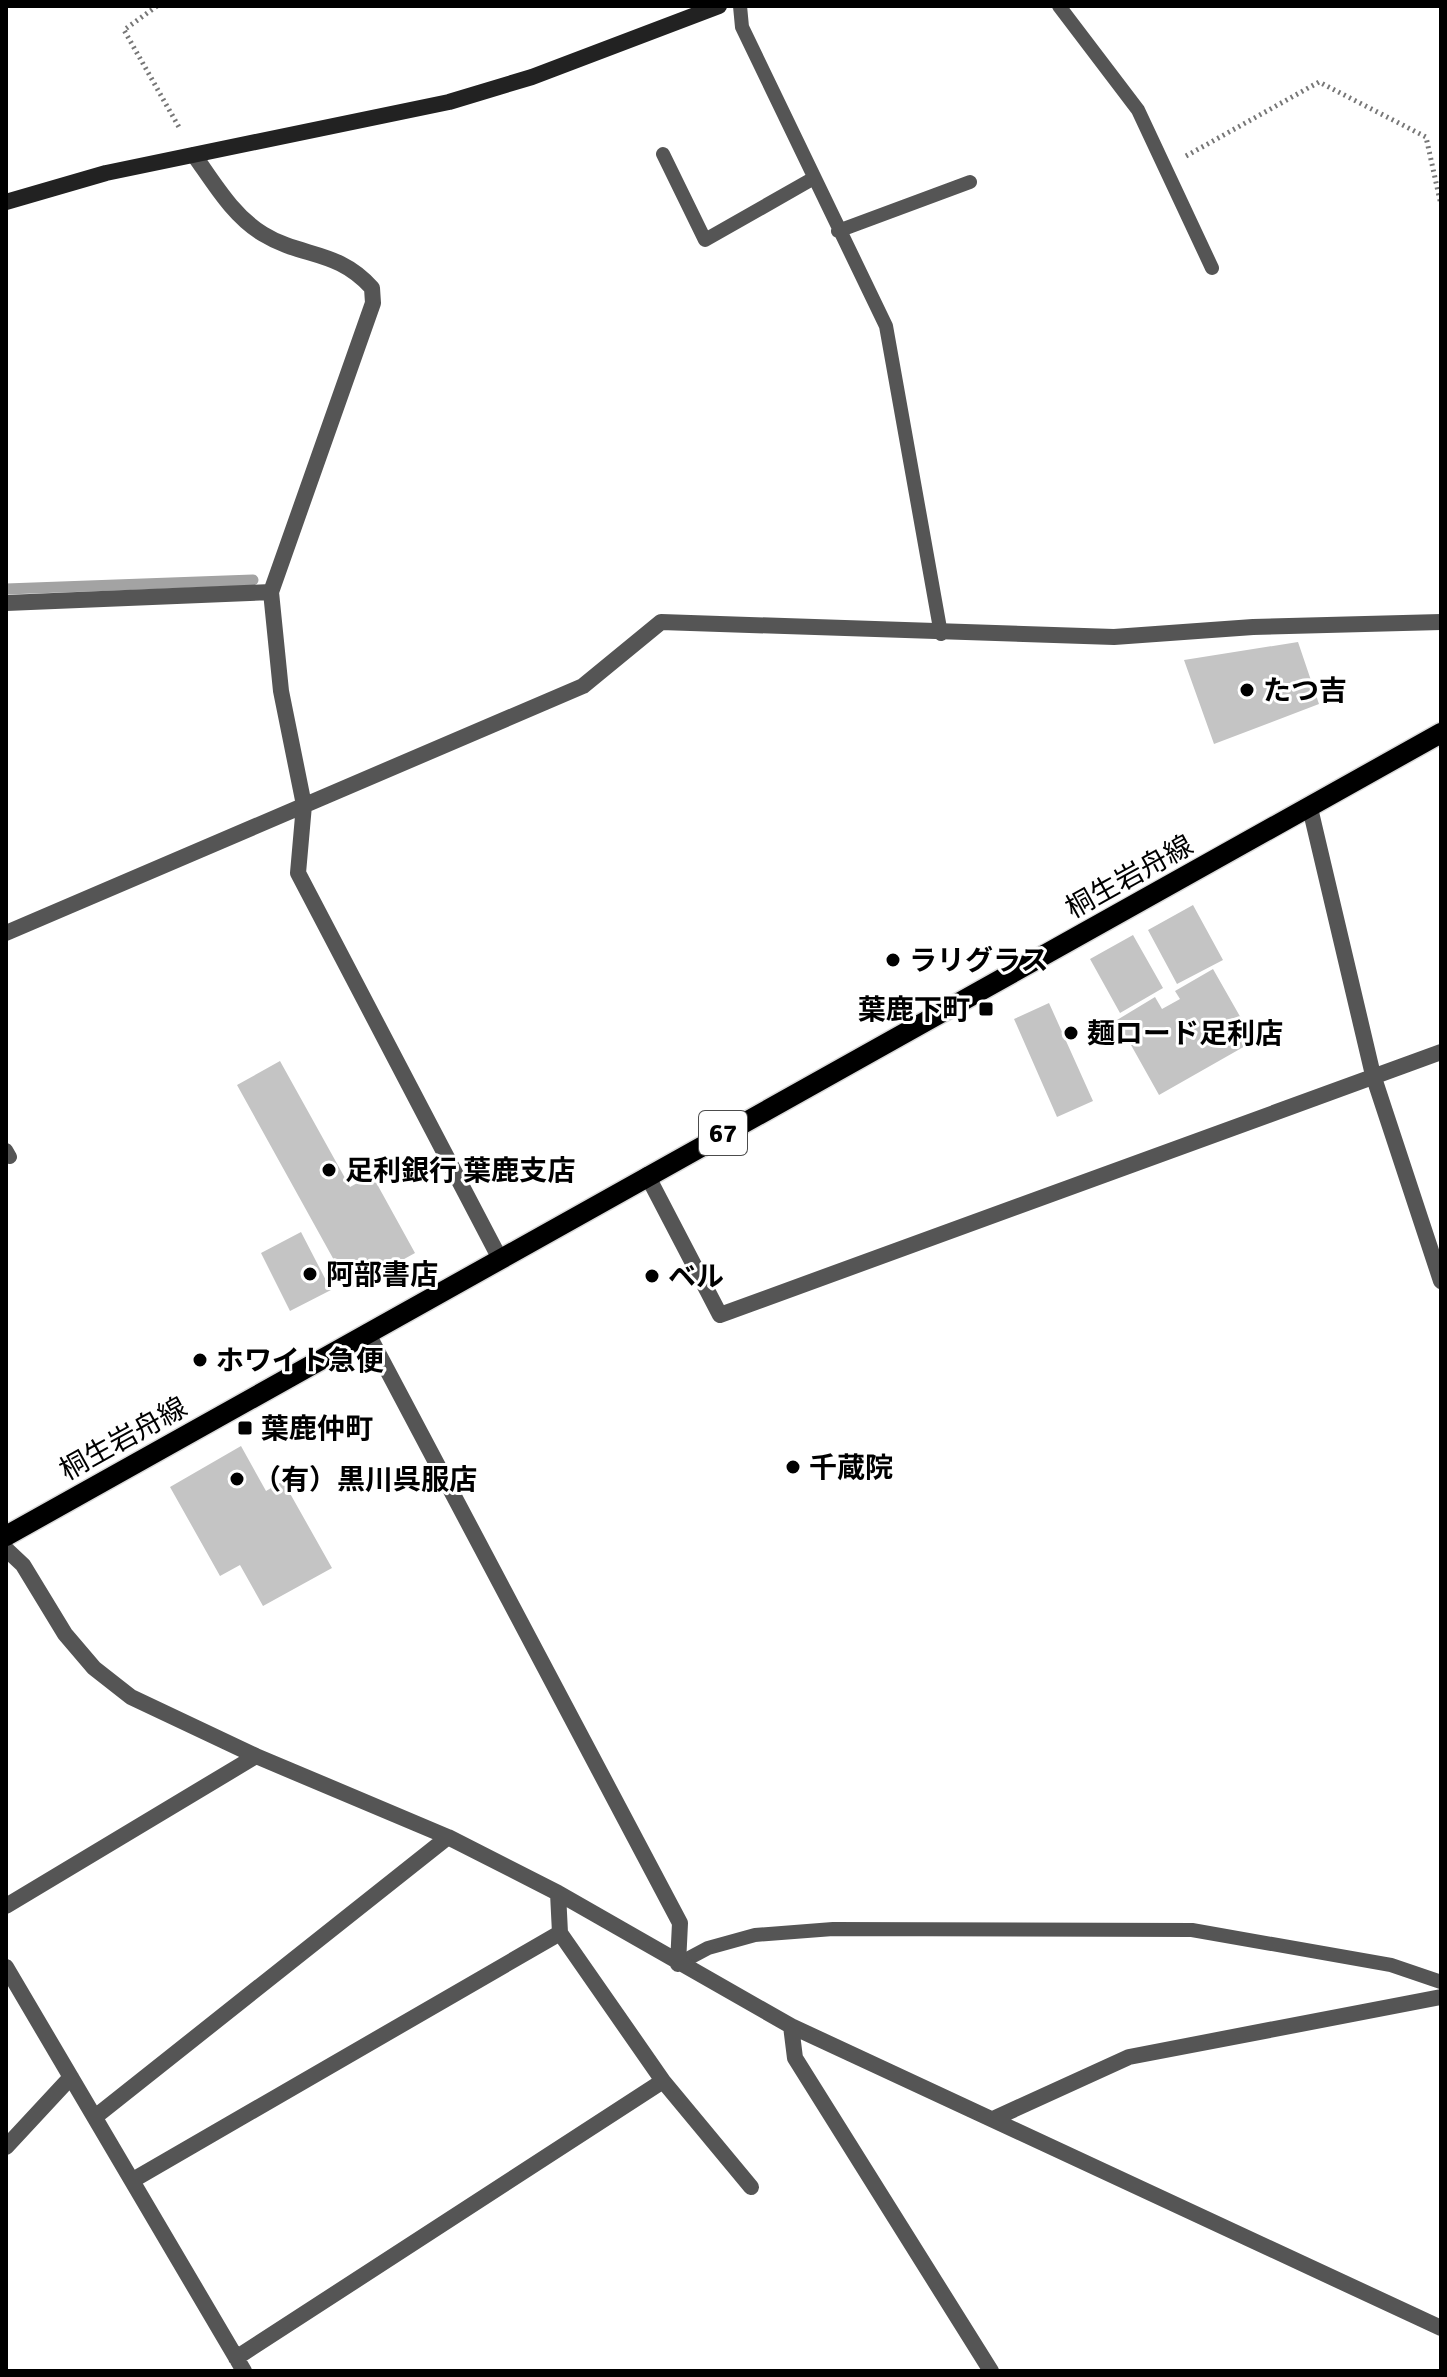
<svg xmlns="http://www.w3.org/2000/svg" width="1447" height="2377" font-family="Signika,'Noto Sans JP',sans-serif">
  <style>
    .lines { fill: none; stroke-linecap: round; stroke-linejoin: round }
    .stream { stroke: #a3a3a3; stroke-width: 11 }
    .building { fill: #c4c4c4 }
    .primary-casing { stroke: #dbdbdb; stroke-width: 23 }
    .path { stroke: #777; stroke-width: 5; stroke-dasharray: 2 4; stroke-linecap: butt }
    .lane { stroke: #555; stroke-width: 14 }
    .street { stroke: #555; stroke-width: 16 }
    .secondary { stroke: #222; stroke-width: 16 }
    .primary { stroke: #000; stroke-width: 20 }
    .poi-dot { fill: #000; stroke: #fff; stroke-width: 3 }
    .labels { text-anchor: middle; stroke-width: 6; stroke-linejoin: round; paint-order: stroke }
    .shield { fill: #fff; stroke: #4c4c4c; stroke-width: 2 }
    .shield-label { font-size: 26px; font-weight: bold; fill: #000 }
    .poi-label { font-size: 28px; font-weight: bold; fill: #000; stroke: #fff; text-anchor: start }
    .street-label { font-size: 28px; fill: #000; stroke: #fff }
  </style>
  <rect width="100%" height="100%" fill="#fff"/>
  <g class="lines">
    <path class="stream" d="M6 589 253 580"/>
  </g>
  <path class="building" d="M1298 642 1319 704 1214 744 1184 660Z
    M1193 905 1223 960 1177 984 1148 930Z
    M1133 935 1163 988 1120 1013 1090 959Z
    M1213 969 1254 1041 1159 1095 1117 1020 1155 997 1162 1009 1180 999 1175 991Z
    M1049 1003 1093 1101 1057 1117 1014 1019Z
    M280 1061 350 1187 372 1175 415 1253 350 1289 237 1085Z
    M301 1232 331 1290 290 1311 261 1253Z
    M241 1446 266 1491 283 1481 332 1568 263 1606 240 1565 220 1576 170 1487Z"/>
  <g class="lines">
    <g class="primary-casing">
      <path id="primary" d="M6 1536 1441 733"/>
    </g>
    <path class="path" d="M157 6 124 30 180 129
      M1186 156 1319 82 1426 137 1441 205"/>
    <path class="lane" d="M740 6 742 27 886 326 941 634
      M1059 6 1138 110 1212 268
      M663 154 705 240 814 178
      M838 231 970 182
      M6 1150 10 1157
      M678 1964 708 1948 755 1935 833 1929 1192 1930 1391 1965 1441 1982"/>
    <path class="street" d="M194 155C214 183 233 216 263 234 302 258 337 249 372 288L373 303 271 592 281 691 304 805 298 873 499 1257
      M6 603 271 592
      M1310 808 1373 1075 1441 1281
      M6 933 583 686 661 622 1114 637 1253 627 1441 622
      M647 1175 720 1315 1441 1052
      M367 1332 680 1923 678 1964
      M6 1549 23 1565 65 1634 94 1668 131 1697 256 1756 448 1837 558 1893 791 2026 1441 2328
      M558 1893 560 1933 663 2081 751 2187
      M6 1906 256 1756
      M6 1967 244 2371
      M791 2026 795 2058 991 2371
      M95 2117 448 1837
      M993 2119 1129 2057 1441 1997
      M6 2147 71 2077
      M133 2180 560 1933
      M236 2358 663 2081"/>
    <path class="secondary" d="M6 202 106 173 449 102 532 77 719 6"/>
    <use href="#primary" class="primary"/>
  </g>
  <g class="poi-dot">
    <circle cx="1247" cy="690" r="8"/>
    <circle cx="893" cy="960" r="8"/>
    <rect x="978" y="1001" width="16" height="16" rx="4"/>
    <circle cx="1071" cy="1033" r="8"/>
    <circle cx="329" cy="1170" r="8"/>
    <circle cx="310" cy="1274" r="8"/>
    <circle cx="652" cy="1276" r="8"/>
    <circle cx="200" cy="1360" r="8"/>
    <rect x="237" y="1420" width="16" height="16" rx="4"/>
    <circle cx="793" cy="1467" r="8"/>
    <circle cx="237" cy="1479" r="8"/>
  </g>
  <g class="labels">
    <rect class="shield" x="699" y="1111" width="48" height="44" rx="6"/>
    <g class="shield-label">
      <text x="723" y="1142">67</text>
    </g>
    <g class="poi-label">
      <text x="1263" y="700">たつ吉</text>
      <text x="909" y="970">ラリグラス</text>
      <text x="970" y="1019" text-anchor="end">葉鹿下町</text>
      <text x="1087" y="1043">麺ロード足利店</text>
      <text x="345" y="1180">足利銀行 葉鹿支店</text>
      <text x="326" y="1284">阿部書店</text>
      <text x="668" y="1286">ベル</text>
      <text x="216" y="1370">ホワイト急便</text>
      <text x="261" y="1438">葉鹿仲町</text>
      <text x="809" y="1477">千蔵院</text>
      <text x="253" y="1489">（有）黒川呉服店</text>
    </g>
    <g class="street-label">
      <text transform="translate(1129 876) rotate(-29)" y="10">桐生岩舟線</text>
      <text transform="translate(123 1438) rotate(-29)" y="10">桐生岩舟線</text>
    </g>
  </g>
  <rect width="1447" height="2377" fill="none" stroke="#000000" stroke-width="16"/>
</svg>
